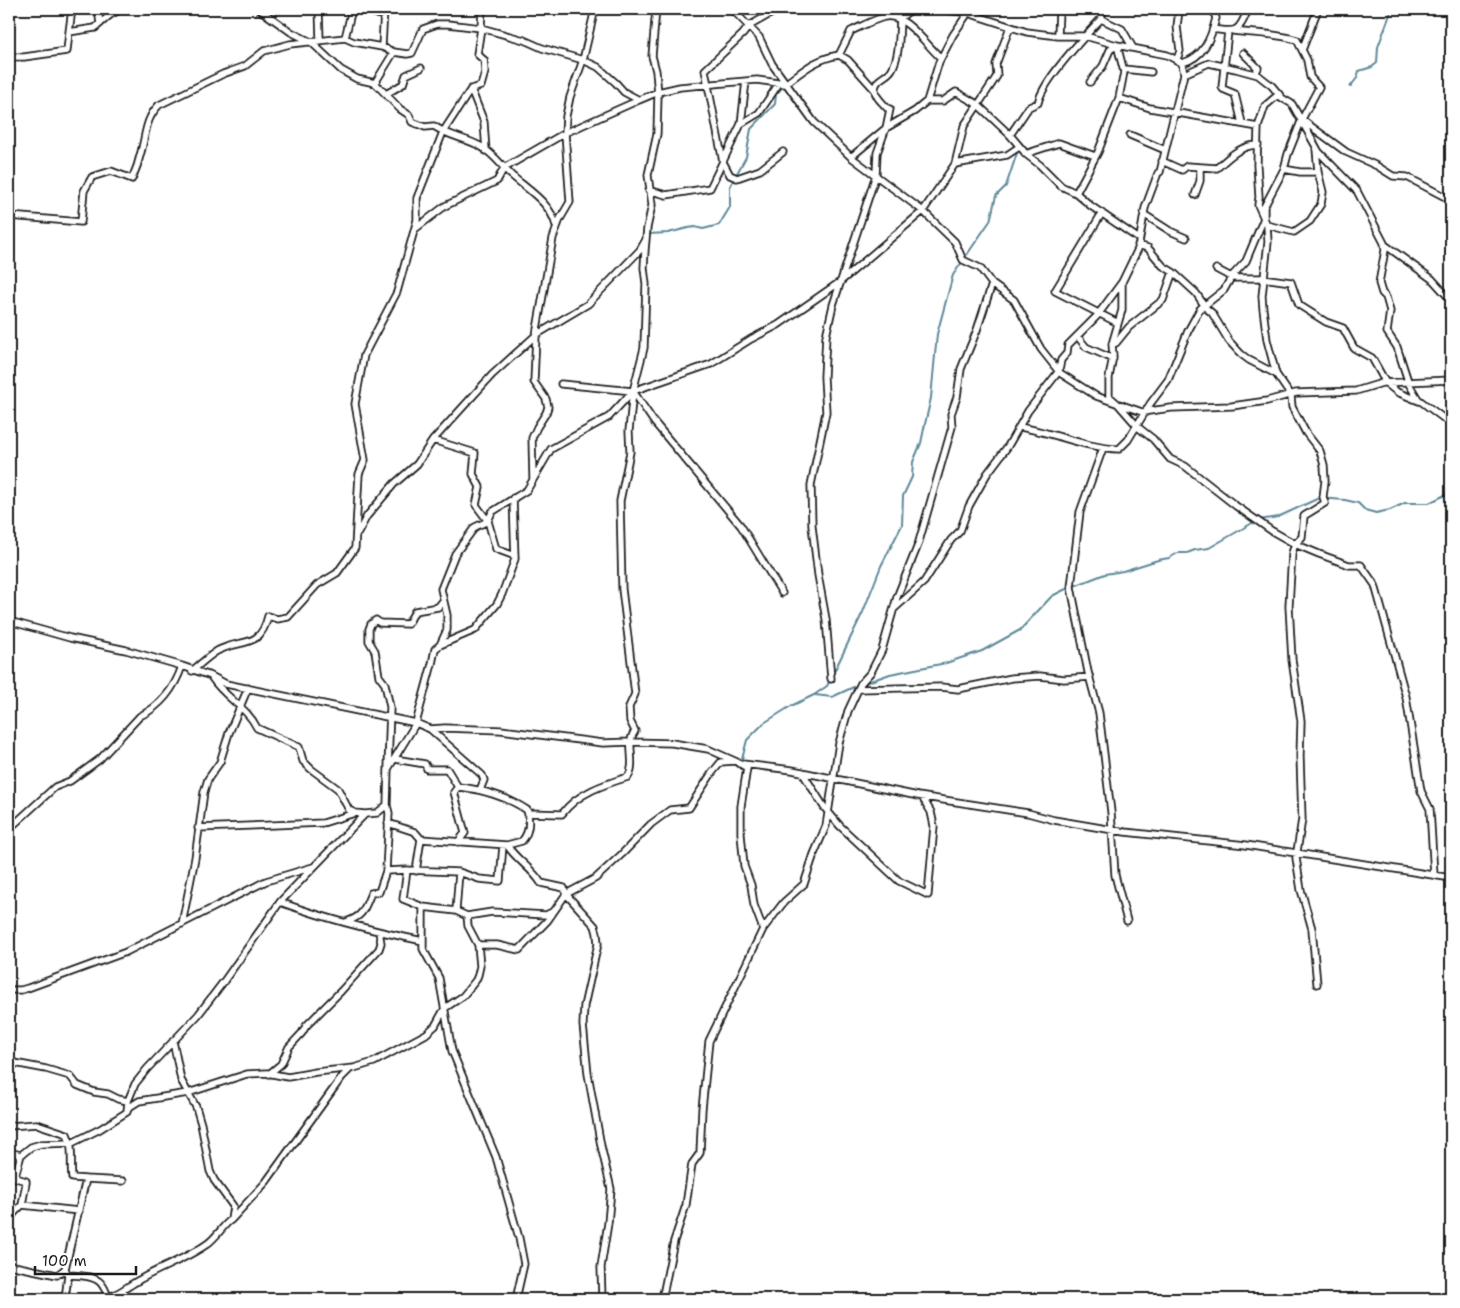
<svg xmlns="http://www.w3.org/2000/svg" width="1460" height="1308" font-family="'Shantell Sans',sans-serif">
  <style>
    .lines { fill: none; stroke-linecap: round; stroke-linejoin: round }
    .stream { stroke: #5e8998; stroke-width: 2 }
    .minor-casing { stroke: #1c1c1c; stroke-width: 9 }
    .minor { stroke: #fff; stroke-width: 5.5 }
  </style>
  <rect width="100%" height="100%" fill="#fff"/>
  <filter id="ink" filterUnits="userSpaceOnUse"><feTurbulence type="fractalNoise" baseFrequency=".02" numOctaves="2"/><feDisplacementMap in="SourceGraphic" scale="10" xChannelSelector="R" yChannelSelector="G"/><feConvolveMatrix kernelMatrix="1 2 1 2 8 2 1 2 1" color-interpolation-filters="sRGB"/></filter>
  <g filter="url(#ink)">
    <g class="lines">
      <path class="stream" d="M1350 87 1357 78 1359 71 1372 67 1377 63 1378 47 1392 9
        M736 175 746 157 751 129 775 104 776 94 784 86
        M648 234 668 233 688 228 695 227 703 229 719 225 730 207V187L734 179
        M1259 520 1278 517 1319 498 1345 500 1358 503 1365 510 1376 513 1390 510 1405 503H1429L1451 492
        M832 676 863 612 881 566 902 525 903 496 912 477 913 462 921 443 925 424 931 398 937 334 953 275 990 221 996 196 1006 186 1018 150
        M862 684 890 674 946 663 982 651 1020 630 1052 596 1064 590 1105 574 1123 571 1158 560 1169 558 1178 553H1187L1195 550 1209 548 1254 522
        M815 695 832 697 858 685
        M741 763 747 740 764 723 791 706 814 695 827 686 830 680"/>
      <g class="minor-casing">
        <path id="minor" d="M98 9 100 24
          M259 9 291 32 311 42 341 70 357 79 375 83 400 109 409 115 412 122 425 127 434 126C448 136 465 138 480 146 493 153 501 165 511 175 528 190 551 203 556 226
          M319 9 320 40
          M732 9 759 37 772 64 814 122 851 157 923 211 955 242 963 260 980 268 992 284 1014 300 1041 349 1060 373 1096 396 1142 412 1171 408 1232 406 1267 401 1296 393 1356 391 1382 383 1451 380
          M779 9 749 26 743 34 705 70 723 162 730 175 737 178 760 170 783 152
          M934 9 965 12 1027 32 1058 36H1085L1117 45 1167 55 1182 63 1184 74 1160 172 1158 173 1145 208 1138 249 1122 282V310L1112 344 1113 356 1109 378V396L1118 404 1139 428 1153 439 1170 459 1185 466 1236 506 1272 531 1295 544 1319 554 1349 565H1361L1375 585 1406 697 1421 791 1430 809 1434 875
          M1169 9 1179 11 1177 26 1180 51 1177 59
          M366 10 383 16
          M1101 19 1122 29 1133 48
          M1213 29C1237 33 1239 32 1248 9
          M1228 31 1222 87 1223 89 1235 94 1242 123
          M69 32 72 9
          M1058 36 1059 9
          M345 38 352 9
          M382 47 384 9
          M1302 50 1318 9
          M1243 53 1258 68 1255 74
          M9 57H24L67 51 69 32 95 28 110 15 121 9
          M1182 63C1203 58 1211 39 1216 18L1212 9
          M1124 69 1151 72
          M1184 74 1209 63 1236 69 1258 75 1272 86 1282 98 1292 104 1319 152 1357 191 1384 243 1385 250 1379 283 1382 293 1386 297 1390 311 1387 332 1397 347 1409 384 1418 399 1451 424
          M375 83 394 52
          M471 89 484 122 486 151
          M874 89 848 60 839 55 851 31C862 26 873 20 884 17 905 12 926 45 941 58
          M386 94 403 84 406 75 421 68
          M1279 94 1265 106 1258 127 1257 165 1259 197 1258 205 1267 225 1268 242 1262 296 1263 309 1267 340 1276 374 1291 396 1292 407 1306 433 1320 451 1324 465 1325 481 1323 497 1325 503 1304 516 1302 537 1295 544 1292 553 1289 606 1292 660 1301 721 1300 756 1302 819 1296 858 1301 890 1312 929 1317 984
          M1119 98 1150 108 1258 127
          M927 101H943L956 92 977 104 1010 135 1027 155 1040 165 1061 186 1076 193 1091 206 1139 239
          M1305 122 1346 152 1377 166 1393 176 1407 177 1451 200
          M741 124 746 81
          M1010 135 1029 107 1038 103C1043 80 1084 37 1101 19L1104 9
          M1130 135 1165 150
          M1025 154 1059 143 1095 156
          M851 157 886 128 915 111 927 101 939 62 953 35 966 16 965 11
          M1162 161 1182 170 1187 166 1217 168C1229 157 1241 145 1258 145
          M955 164 1007 155 1019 147
          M1284 169 1300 172H1318
          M649 190 666 195 710 188 741 124 759 113 780 82
          M1076 193 1098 152 1119 98 1124 72 1117 45 1110 50 1103 66 1090 82
          M1195 195 1200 181V167
          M1102 213 1055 291 1118 323
          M1145 215 1170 231 1186 238
          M9 216 81 222 84 191 92 177 111 171 132 179C136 170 139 161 141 152 146 135 145 119 159 105L223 74 245 66 264 51 290 44 345 38 354 42 382 47 394 52 407 54 412 53 423 29 437 24H448L481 28 524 40 542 48 583 60 598 67 616 83 624 92 639 100 658 92 680 87 757 80 785 84C804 70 815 59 839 55
          M1267 225 1294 232 1310 221 1321 204 1323 192 1318 172 1316 149
          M415 229 445 206 497 181 504 168 565 133 639 100
          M1138 245 1148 248 1163 266 1173 272 1196 293 1206 308 1212 313 1229 341 1241 354 1249 360 1276 374
          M1385 245 1432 279 1451 300
          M1216 269 1233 278H1262L1291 282 1299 305 1326 322 1343 328 1354 348 1372 358 1386 383 1397 392 1419 401
          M1078 337 1086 347 1113 359
          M1112 344 1116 343 1129 327 1163 300 1173 272
          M561 384 633 391 654 422 741 526 782 593
          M1019 427C1053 432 1085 448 1119 449L1128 440 1150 404 1168 380 1188 331 1200 309 1224 290 1232 276 1246 261 1264 218V207L1284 169 1288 154 1302 119 1319 87 1310 77 1307 60 1297 40C1277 33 1255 34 1233 31
          M433 440 475 453 473 474 480 487 476 505 488 521 496 549 515 556
          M1103 448 1080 512 1071 587 1088 672 1099 713 1111 812 1115 875 1127 921
          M533 480 532 438 537 427 546 413 548 407 546 399 534 382 536 335 553 238 560 219 570 202 565 133 566 116 570 97 583 60 595 9
          M358 533 367 516 394 484 417 464 433 440 492 375 536 335 588 304 640 250 645 241
          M895 608 924 582 951 540 960 531 969 506 987 474 1008 446 1028 411 1059 371 1061 360 1067 353 1068 345 1097 316 1122 282
          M9 621 70 638 126 650 182 666 211 676 226 684 416 723 430 729 445 728 501 730 603 743 631 742 672 743 708 749 737 762 747 768 741 806V834L744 866 751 885 754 905 763 929
          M440 645 475 630 497 604 502 594 515 559 513 498
          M192 671C200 664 209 656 217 651 241 638 260 650 268 616L277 619 288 617 317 585 337 573 355 548 359 474 365 460 355 404 364 355 397 292 417 220V198L443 132 471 89 481 86 485 72 484 60 477 54 481 28 482 9
          M212 678C225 698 248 708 257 728L299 747 303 761 311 769 338 789 349 810 355 813 365 814
          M831 679 826 619 818 575 812 526 811 485 826 412 824 377 826 336 833 305 876 175 877 153 886 128 890 109 887 108C883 103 874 96 875 89 876 77 887 78 892 69 900 55 899 34 900 18L912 9
          M858 689 941 687 958 689 1012 678 1040 676 1064 679 1090 677
          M430 729 482 775 484 780 480 790
          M395 759 425 764 427 769H447L458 787C481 789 508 797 527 810 530 821 529 833 522 841L507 845
          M743 764 792 770 918 796 1028 813 1054 820 1125 832 1246 845 1451 878
          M388 769 390 707 385 684 379 676 375 651 369 641V629L371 624 376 620 380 623 408 624 415 611 438 607 442 602
          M802 772 824 807 840 826 899 881 928 895 934 826 931 812 922 797
          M458 787 454 792 465 833 458 842
          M529 813 562 814C577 793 605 784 628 777 637 763 625 743 635 731L630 721 629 707 635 694 622 589 620 501 630 452 629 431 633 391 644 348 646 284 644 268 645 250 647 228 652 205 648 175 657 134 658 94 656 71 652 56 656 9
          M388 823 415 832 421 839 507 845C515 859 532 868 541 883L564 888 566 894 595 926 597 933 598 944 584 1006 583 1025 588 1074 601 1146 611 1189 608 1223 601 1267 602 1299
          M198 828 323 823 355 813
          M9 829 55 787 70 781 100 759 140 716C160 707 175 688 182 666
          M407 870 403 899 423 907 456 911 467 916 492 912 546 915 554 911
          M386 871 407 870 459 872 479 879 500 881 503 845
          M416 871 421 839
          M280 902C326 919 374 931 423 941
          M423 907V949L439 978 452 1051 496 1157 519 1238 524 1264 516 1299
          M456 911 459 872
          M346 922C364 916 364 909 371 893L379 892 386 871 389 813 387 805
          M182 924 195 858 204 792 208 779 220 762 229 733 248 688
          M478 945H497L519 950 548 920 566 894 596 878 622 854 651 824 670 810 689 808 712 773 721 762 734 761
          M9 990H21L28 988 126 952 266 881 313 867
          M9 1062 46 1069 70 1076 77 1085 94 1092 108 1094 118 1099 128 1101
          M269 1074 281 1064 289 1047 302 1033 306 1026 341 991 379 949 381 943 379 932
          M128 1108 139 1101 188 1093 247 1074 267 1073 288 1077 316 1072 354 1068 374 1062 426 1034 435 1026 445 1008 463 996 476 980 478 975 480 966 478 945 468 926 467 916
          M9 1126 37 1124 67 1134C74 1148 70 1163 72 1178L86 1179 65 1269
          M9 1152 21 1155 31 1147 41 1144 72 1143 100 1129 127 1112 128 1101 135 1084 147 1069 198 1015 224 981 280 902 365 814 377 813 387 805 388 769 416 723 432 664 435 649 440 645 447 630V615L441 589 455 554 475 527 488 521 492 512 527 490 551 449 609 417 633 391 711 364 751 339 778 325 840 282 923 211 955 164 964 126 997 76 996 64 1010 27
          M86 1179 123 1181
          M22 1205 79 1211
          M232 1219 266 1182 342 1077 350 1069
          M9 1222 14 1213 22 1205 26 1183V1181L16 1178 15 1176 21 1155
          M9 1265 57 1275 65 1269 68 1275C80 1276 97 1275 103 1286 106 1290 106 1294 109 1297 120 1293 128 1286 139 1280 161 1267 186 1259 207 1244 216 1238 225 1223 231 1220L233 1206 214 1180 210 1171 201 1124 196 1107 181 1080 173 1041
          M65 1299 68 1275
          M661 1299 664 1290 674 1241 686 1205 692 1164 700 1153 702 1109 709 1041 763 929 784 902 804 884 814 854 826 826 839 743 848 711 861 683 871 672 882 650 897 597 918 545 952 427 951 414 957 397 961 369 977 330 992 284"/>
      </g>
      <use href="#minor" class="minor"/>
    </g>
  </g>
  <rect width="1460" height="1308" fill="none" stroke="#fff" stroke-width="30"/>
  <rect x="15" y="15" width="1430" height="1278" fill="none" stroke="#1c1c1c" stroke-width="2" filter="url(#ink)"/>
  <path d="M35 1266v8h101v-8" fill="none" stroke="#1c1c1c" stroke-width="2.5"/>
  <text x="42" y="1266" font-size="15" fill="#1c1c1c" stroke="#ffffff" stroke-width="4" paint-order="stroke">100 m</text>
</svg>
